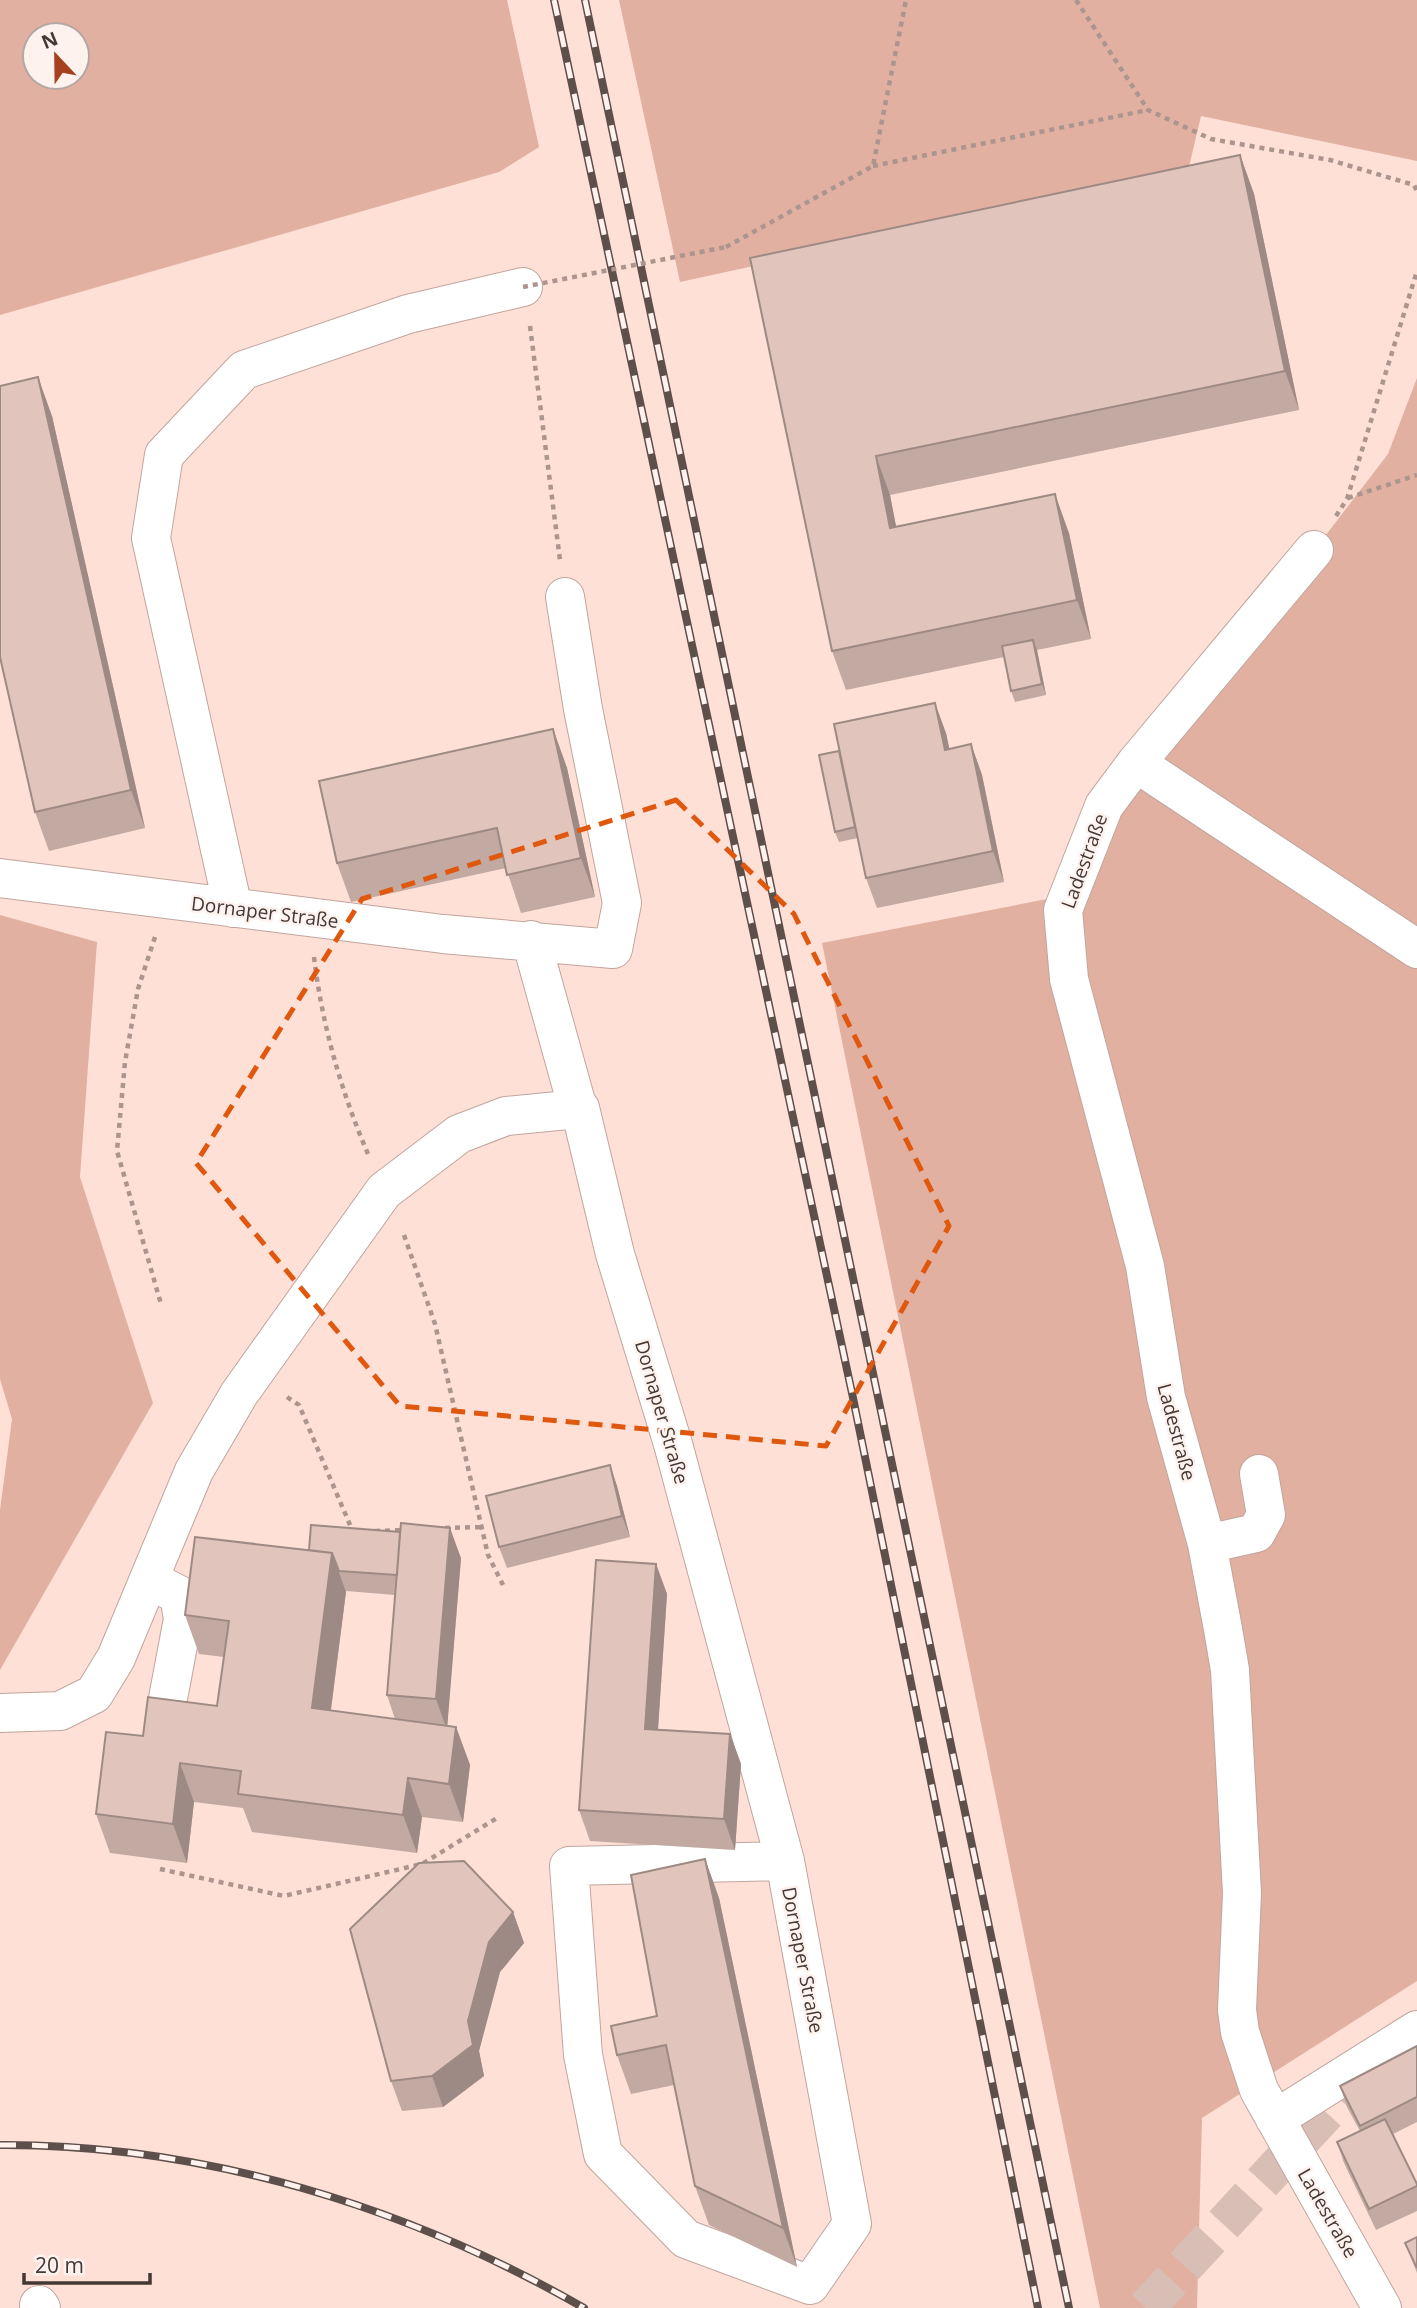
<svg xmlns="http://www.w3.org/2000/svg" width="1417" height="2308" font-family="'Open Sans',sans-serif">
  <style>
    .green { fill: #e1b0a1; fill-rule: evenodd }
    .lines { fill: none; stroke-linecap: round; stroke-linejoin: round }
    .minor-tunnel { stroke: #d9beb6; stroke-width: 38; stroke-dasharray: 38 19; stroke-linecap: butt }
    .minor-casing { stroke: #c1a59d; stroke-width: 40 }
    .path { stroke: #ab958e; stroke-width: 4.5; stroke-dasharray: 5 5; stroke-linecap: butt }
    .minor { stroke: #fff; stroke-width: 38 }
    .rail-casing { stroke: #5d504b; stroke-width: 8 }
    .rail { stroke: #fef2ee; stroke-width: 5; stroke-dasharray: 16; stroke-linecap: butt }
    .path-bridge { stroke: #ab958e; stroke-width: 4.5; stroke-dasharray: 5 5; stroke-linecap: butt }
    .wall { fill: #c2a9a2; fill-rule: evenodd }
    .shaded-wall { fill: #9e8a84 }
    .building { fill: #e1c5bc; stroke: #9e8a84; stroke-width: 2 }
    .marked { fill: none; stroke: #e0570e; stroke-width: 5; stroke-dasharray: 14 9; stroke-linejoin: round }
    .labels { text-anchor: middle; stroke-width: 5; stroke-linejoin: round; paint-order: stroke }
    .street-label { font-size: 19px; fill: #433834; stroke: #fef2ee }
  </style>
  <rect width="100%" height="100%" fill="#fee0d7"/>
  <path class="green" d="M0 0H507L539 147 499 172 0 315ZM35 35H77V77H35Z
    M619 0H1417V161L1201 116 1188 171 680 282Z
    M1417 378V1981L1202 2118 1197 2308H1100L822 943 1047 899 1388 454Z
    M0 915 97 942 80 1177 153 1403 0 1670V1510L12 1419 0 1379Z"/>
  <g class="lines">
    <path class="minor-tunnel" d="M1146 2308 1368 2068"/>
    <g class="minor-casing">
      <path id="minor" d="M1314 550 1136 763 1104 806 1063 910 1069 979 1145 1266 1166 1397 1207 1544 1223 1629 1230 1670 1242 1893 1237 2010 1240 2032 1259 2090 1382 2308
        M1136 763 1417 949
        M0 878 443 934 613 949 622 903 583 709 565 597
        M233 908 151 538 164 455 244 370 408 314 523 287
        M531 940 578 1109 580 1108 615 1254 673 1444 785 1861 852 2224 810 2285 686 2239 603 2154 583 2055 569 1866 785 1861
        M1207 1544 1256 1533 1266 1515 1259 1474
        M150 1580 179 1595 183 1619 166 1709
        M0 1713 60 1711 94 1694 116 1658 194 1471 239 1394 384 1191 459 1134 506 1116 578 1109
        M1275 2119 1417 2030
        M39 2305 41 2308"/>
    </g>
    <path class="path" d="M1076 0 1148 110 1211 139 1330 160 1414 185 1417 191
      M873 166 1148 110
      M726 247 873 166 906 0
      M530 326 560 560
      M1348 498 1417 475
      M1336 516 1347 499 1417 271
      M155 937 138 989 125 1062 117 1151 161 1304
      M314 957C322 1025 341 1091 368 1154
      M404 1235 435 1324 488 1555 503 1585
      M287 1397 299 1405 353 1532
      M445 1528 483 1527
      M375 1531 405 1530
      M160 1869 284 1896 422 1864 497 1818"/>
    <use href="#minor" class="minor"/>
    <g class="rail-casing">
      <path id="rail" d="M554 0 852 1393 1038 2308
        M585 0 1069 2308
        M0 2145C204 2144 409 2207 584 2308"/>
    </g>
    <use href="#rail" class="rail"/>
    <path class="path-bridge" d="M523 287 726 247"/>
  </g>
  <path class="wall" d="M1240 155 1254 194 1299 410 890 495 896 527 1069 533 1091 639 1037 650 1046 695 1015 702 1011 691 1004 657 846 690 832 651 750 258Z
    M52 416 145 828 49 851 35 812Z
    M553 729 567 768 595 897 521 913 506 868 351 902 337 863Z
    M946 733 949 749 971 744 982 775 1004 882 877 908 866 878 858 838 839 842 835 832Z
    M610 1465 617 1486 630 1537 507 1568 499 1547Z
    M309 1550 461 1558 447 1725 456 1727 470 1765 463 1822 422 1817 417 1853 252 1832 243 1808 194 1802 187 1863 110 1853 96 1814 143 1736 217 1706 224 1657 199 1654 185 1615ZM346 1591 395 1595 387 1695 395 1719 331 1710Z
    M656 1564 667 1594 658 1729 730 1734 741 1764 735 1850 590 1841 579 1810Z
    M705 1859 719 1898 797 2267 709 2225 695 2186 674 2085 631 2094 617 2055 657 2016Z
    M513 1912 524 1943 500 1972 479 2051 484 2076 443 2107 402 2111 391 2081Z
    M1417 2046V2122L1393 2134 1417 2184V2211L1376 2230 1344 2163 1337 2142 1360 2131 1347 2107 1340 2086Z
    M1417 2237V2273L1405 2243Z"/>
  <path class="shaded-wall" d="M1240 155 1254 194 1299 410 1285 371Z
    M38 377 52 416 145 828 131 790Z
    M876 456 890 495 904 567 890 528Z
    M1055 494 1069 533 1091 639 1077 600Z
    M1033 640 1037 650 1046 695 1042 684Z
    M935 703 946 733 956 780 945 750Z
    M553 729 567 768 595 897 581 858Z
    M971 744 982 775 1004 882 993 851Z
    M610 1465 617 1486 630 1537 622 1516Z
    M450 1528 461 1558 447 1730 436 1699Z
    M332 1553 346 1592 326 1747 312 1708Z
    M656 1564 667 1594 656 1759 645 1729Z
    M456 1727 470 1765 463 1822 449 1784Z
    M730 1734 741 1764 735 1850 724 1819Z
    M180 1763 194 1802 187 1863 173 1824Z
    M408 1778 422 1817 417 1853 403 1815Z
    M705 1859 719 1898 797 2267 783 2228Z
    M513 1912 524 1943 500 1972 479 2051 484 2076 443 2107 432 2076 468 2021 489 1942Z"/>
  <path class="building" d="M1240 155 1285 371 876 456 890 528 1055 494 1077 600 832 651 750 258Z
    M38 377 131 790 35 812 0 657V386Z
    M1033 640 1042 684 1011 691 1002 646Z
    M935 703 945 750 971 744 993 851 866 878 834 724Z
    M553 729 581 858 507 875 497 828 337 863 319 781Z
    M839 751 855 827 835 832 819 755Z
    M610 1465 622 1516 499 1547 486 1496Z
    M401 1523 450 1528 436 1699 387 1695Z
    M311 1525 400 1532 397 1575 339 1571 332 1553 309 1550Z
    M195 1537 332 1553 312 1708 456 1727 449 1784 408 1778 403 1815 238 1794 241 1771 180 1763 173 1824 96 1814 106 1732 143 1736 148 1697 217 1706 229 1621 185 1615Z
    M596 1560 656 1564 645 1729 730 1734 724 1819 579 1810Z
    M705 1859 783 2228 695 2186 666 2045 617 2055 611 2026 657 2016 631 1875Z
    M464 1861 513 1912 489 1942 468 2021 473 2045 432 2076 391 2081 350 1929 419 1863Z
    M1417 2046V2097L1360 2126 1340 2086Z
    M1385 2119 1417 2184V2186L1369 2209 1337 2142Z
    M1417 2237V2268L1405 2243Z"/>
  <path class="marked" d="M676 800 794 914 949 1226 826 1446 400 1406 196 1163 362 899Z"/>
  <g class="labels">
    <g class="street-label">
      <text transform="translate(1084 861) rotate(-70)" y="7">Ladestraße</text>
      <text transform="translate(265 912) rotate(7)" y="7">Dornaper Straße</text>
      <text transform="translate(662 1412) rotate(74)" y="7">Dornaper Straße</text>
      <text transform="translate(1177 1432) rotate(75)" y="7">Ladestraße</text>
      <text transform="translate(803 1960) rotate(79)" y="7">Dornaper Straße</text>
      <text transform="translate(1328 2213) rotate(60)" y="7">Ladestraße</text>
    </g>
  </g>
  <g transform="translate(56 56) rotate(338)"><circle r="33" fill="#fef2ee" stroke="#b3a8a4" stroke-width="2"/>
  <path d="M0-5L12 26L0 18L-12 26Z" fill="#a7401e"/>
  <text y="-10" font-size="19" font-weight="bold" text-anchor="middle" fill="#433834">N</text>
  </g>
  <path d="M24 2273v10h126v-10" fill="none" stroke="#433834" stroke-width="3.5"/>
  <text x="35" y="2273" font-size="21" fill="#433834" stroke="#fef2ee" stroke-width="5" paint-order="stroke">20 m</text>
</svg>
